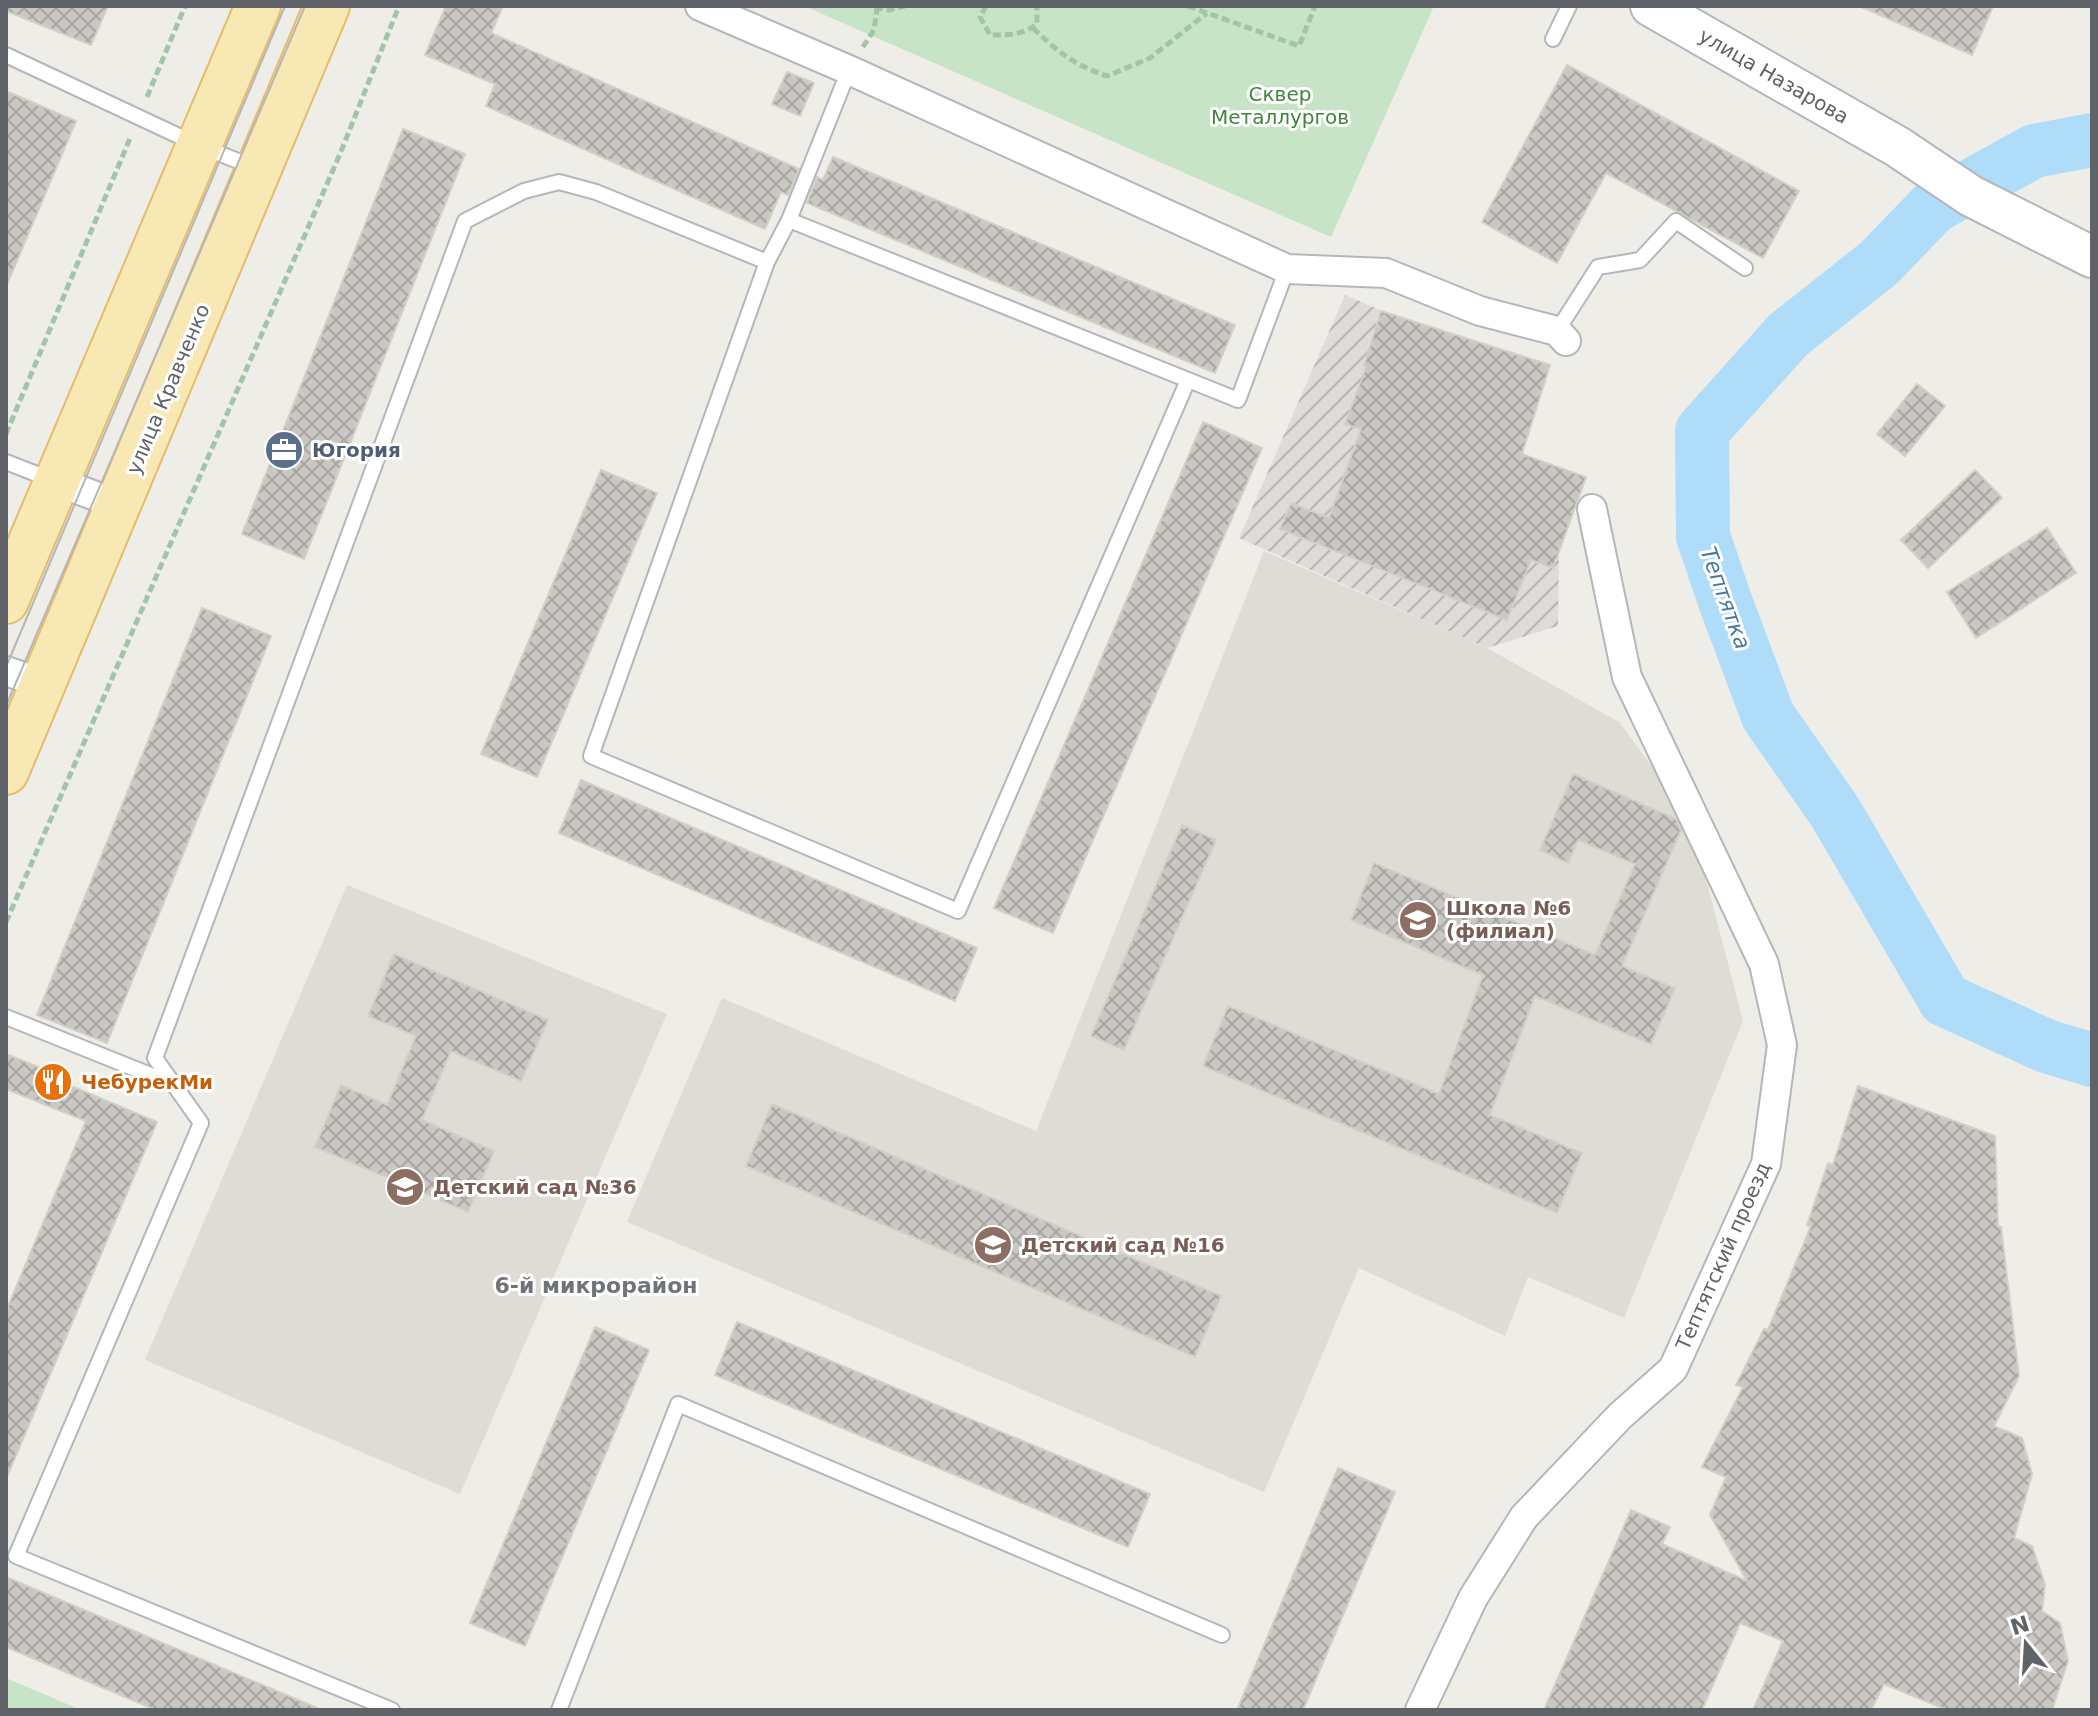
<svg xmlns="http://www.w3.org/2000/svg" width="2098" height="1716" font-family="'DejaVu Sans',sans-serif">
  <style>
    .industrial { fill: url(#industrial-furrows) }
    .education { fill: #dfdcd6 }
    .green { fill: #c8e4c6 }
    .lines { fill: none; stroke-linecap: round; stroke-linejoin: round }
    .river { stroke: #afdcf8; stroke-width: 54 }
    .building { fill: url(#building-cross-hatch); stroke: #d4cfc6; stroke-width: 2 }
    .lane-casing { stroke: #b4b7ba; stroke-width: 18 }
    .street-casing { stroke: #b4b7ba; stroke-width: 32 }
    .secondary-casing { stroke: #b3b6ba; stroke-width: 44 }
    .primary-casing { stroke: #e6bc6a; stroke-width: 48 }
    .path { stroke: #a0c5a8; stroke-width: 5; stroke-dasharray: 8 4; stroke-linecap: butt }
    .lane { stroke: #fff; stroke-width: 14 }
    .street { stroke: #fff; stroke-width: 28 }
    .secondary { stroke: #fff; stroke-width: 40 }
    .primary { stroke: #f8e9b4; stroke-width: 44 }
    .tram { stroke: #b5b6b6; stroke-width: 2 }
    .labels { text-anchor: middle; stroke-width: 6; stroke-linejoin: round; paint-order: stroke }
    .street-label { font-size: 20px; fill: #5f6266; stroke: #fff }
    .park-label { font-size: 20px; fill: #3f853e; stroke: #fff }
    .service-label { font-size: 20px; font-weight: bold; fill: #4e5e75; stroke: #fff; text-anchor: start }
    .education-label { font-size: 20px; font-weight: bold; fill: #785e54; stroke: #fff; text-anchor: start }
    .food-label { font-size: 20px; font-weight: bold; fill: #c56008; stroke: #fff; text-anchor: start }
    .water-label { font-size: 22px; font-style: italic; fill: #4979a1; stroke: #fff }
    .neighbourhood-label { font-size: 22px; font-weight: bold; fill: #707478; stroke: #fff }
  </style>
  <defs>
    <pattern id="industrial-furrows" width="10" height="10" patternUnits="userSpaceOnUse" patternTransform="scale(2)"><rect width="10" height="10" fill="#dedcd9"/><path d="M-1 1l2-2M0 10L10 0M9 11l2-2" fill="none" stroke="#b7b6b4"/></pattern>
    <pattern id="building-cross-hatch" width="8" height="8" patternUnits="userSpaceOnUse" patternTransform="scale(2)"><rect width="8" height="8" fill="#cbc8c4"/><path d="M0 0l8 8M0 8l8-8" fill="none" stroke="#a8a6a3"/></pattern>
  </defs>
  <rect width="100%" height="100%" fill="#efede7"/>
  <path class="industrial" d="M1345 295 1522 370 1506 444 1560 484 1558 626 1487 648 1239 538Z"/>
  <path class="education" d="M1264 551 1487 648 1619 722 1690 818 1743 1021 1624 1318 1528 1277 1505 1336 1359 1268 1264 1492 627 1222 722 998 1036 1131Z
    M347 885 667 1014 460 1494 145 1360Z"/>
  <path class="green" d="M804 6H1434L1331 237Z
    M6 1678 81 1710H6Z"/>
  <g class="lines">
    <path class="river" d="M2092 140 2034 151 1933 207 1879 263 1788 335 1702 431 1703 536 1725 601 1768 716 1835 812 1945 1000 2046 1046 2092 1060"/>
  </g>
  <path class="building" d="M6 6H108L91 45 6 11Z
    M446 6H503L491 33 799 169 788 195 781 192 765 229 486 106 495 84 425 55Z
    M1859 6H1993L1972 55Z
    M1567 65 1799 191 1763 258 1606 173 1557 263 1482 222Z
    M787 72 814 83 800 116 772 104Z
    M6 91 76 121 6 287Z
    M403 129 465 154 304 559 242 534Z
    M833 157 1235 325 1215 373 807 203 817 177 823 180Z
    M1381 311 1550 365 1522 454 1586 477 1553 568 1531 560 1507 620 1280 529 1291 503 1329 518 1361 429 1345 424 1366 367 1364 366Z
    M1917 384 1945 406 1905 456 1877 434Z
    M1203 422 1262 448 1053 933 994 908Z
    M601 470 657 493 537 777 481 754Z
    M1975 470 2002 498 1928 568 1901 540Z
    M2047 528 2076 573 1976 638 1947 592Z
    M202 608 271 636 107 1043 37 1015Z
    M1573 774 1676 819 1681 830 1622 966 1675 988 1651 1044 1535 996 1490 1115 1582 1153 1557 1213 1203 1066 1228 1006 1439 1094 1483 975 1351 920 1374 863 1595 955 1635 864 1578 840 1568 863 1540 850Z
    M581 780 977 948 955 1001 559 833Z
    M1182 825 1216 840 1124 1050 1091 1036Z
    M394 954 548 1020 521 1081 451 1051 422 1120 494 1151 468 1212 315 1147 341 1085 387 1105 416 1036 368 1016Z
    M6 1054 66 1078 64 1083 157 1122 6 1479V1311L86 1121 6 1089Z
    M1858 1086 1995 1136 1998 1226 2001 1227 2019 1376 1994 1426 2022 1438 2032 1474 2014 1538 2032 1546 2045 1585 2042 1611 2060 1623 2068 1661 2052 1710H1947L1884 1684 1871 1710H1753L1783 1641 1740 1623 1702 1710H1544L1631 1510 1670 1527 1662 1544 1747 1581 1710 1515 1726 1477 1702 1467 1743 1387 1736 1385 1764 1329 1768 1330 1811 1226 1807 1225 1828 1163 1833 1165Z
    M772 1104 1221 1296 1195 1357 746 1166Z
    M737 1322 1150 1494 1128 1547 715 1375Z
    M595 1327 649 1350 525 1646 470 1623Z
    M1338 1468 1395 1492 1303 1710H1237Z
    M6 1577 322 1710H156L6 1647Z"/>
  <g class="lines">
    <g class="lane-casing">
      <path id="lane" d="M1553 39 1569 6
        M6 55 198 145 253 167
        M789 220 1238 400 1287 269
        M767 262 591 756 958 911 1188 380
        M1557 331 1598 267 1640 260 1676 221 1745 268
        M6 462 52 480
        M6 1017 173 1084
        M392 1710 16 1556 201 1123 155 1058 465 221 524 191 559 182 596 192 767 262 789 220 849 70
        M559 1710 678 1404 1222 1635"/>
    </g>
    <g class="street-casing">
      <path id="street" d="M700 6 849 70 1287 269 1386 273 1480 311 1557 331 1566 341
        M56 481 119 505
        M6 671 44 684
        M1420 1710 1473 1598 1524 1517 1620 1416 1673 1369 1766 1164 1782 1045 1764 964 1627 677 1592 509"/>
    </g>
    <g class="secondary-casing">
      <path id="secondary" d="M1651 6 1898 147 1971 196 2092 257"/>
    </g>
    <g class="primary-casing">
      <path id="primary" d="M6 601 258 6
        M6 772 327 6"/>
    </g>
    <path class="path" d="M986 6 980 17 990 35C1006 35 1024 35 1037 24V6
      M1188 6 1299 46 1315 6
      M875 7 889 10 905 6
      M1033 28C1058 52 1074 65 1107 76L1150 58 1207 13
      M863 47 874 30 877 8
      M147 97 185 6
      M6 434 131 136
      M6 922 340 154 399 6"/>
    <use href="#lane" class="lane"/>
    <use href="#street" class="street"/>
    <use href="#secondary" class="secondary"/>
    <use href="#primary" class="primary"/>
    <path class="tram" d="M6 667 285 6
      M6 706 305 6"/>
  </g>
  <defs>
    <g id="office-disc" transform="scale(2)"><circle r="9.5" fill="#5c6f8a" stroke="#fff"/><path d="M-6-3h4V-5.5h4V-3h4V5H-6ZM-1-4.5V-3h2v-1.5ZM-6 0V1H6V0Z" fill="#fff"/></g>
    <g id="school-disc" transform="scale(2)"><circle r="9.5" fill="#8d6e63" stroke="#fff"/><path d="M0-5L7-2L0 1L-7-2ZM-4 1L0 2.5L4 1V4Q0 6-4 4Z" fill="#fff"/></g>
    <g id="restaurant-disc" transform="scale(2)"><circle r="9.5" fill="#e8710a" stroke="#fff"/><path d="M-5-6h1v4h1v-4h1v4h1v-4h1v5L-1.5 .5V6h-2V.5L-5-1ZM5-6V6H3V1.5H1.5Q1.5-4 5-6Z" fill="#fff"/></g>
  </defs>
  <g fill-rule="evenodd">
    <use href="#office-disc" x="284" y="450"/>
    <use href="#school-disc" x="1418" y="920"/>
    <use href="#restaurant-disc" x="53" y="1082"/>
    <use href="#school-disc" x="405" y="1187"/>
    <use href="#school-disc" x="993" y="1245"/>
  </g>
  <g class="labels">
    <g class="street-label">
      <text transform="translate(1774 76) rotate(30)" y="7">улица Назарова</text>
      <text transform="translate(168 389) rotate(-67)" y="7">улица Кравченко</text>
      <text transform="translate(1723 1256) rotate(-66)" y="7">Тептятский проезд</text>
    </g>
    <g class="park-label">
      <text x="1280" y="101">Сквер<tspan x="1280" dy="23">Металлургов</tspan></text>
    </g>
    <g class="service-label">
      <text x="312" y="457">Югория</text>
    </g>
    <g class="education-label">
      <text x="1446" y="915">Школа №6<tspan x="1446" dy="23">(филиал)</tspan></text>
      <text x="433" y="1194">Детский сад №36</text>
      <text x="1021" y="1252">Детский сад №16</text>
    </g>
    <g class="food-label">
      <text x="81" y="1089">ЧебурекМи</text>
    </g>
    <g class="water-label">
      <text transform="translate(1726 598) rotate(70)" y="8">Тептятка</text>
    </g>
    <g class="neighbourhood-label">
      <text x="596" y="1293">6-й микрорайон</text>
    </g>
  </g>
  <rect width="2098" height="1716" fill="none" stroke="#5f6266" stroke-width="16"/>
  <g transform="translate(2026 1644) rotate(342)" stroke="#ffffff" stroke-width="6" paint-order="stroke">
  <path d="M0-6L14 30L0 20L-14 30Z" fill="#5f6266"/>
  <text y="-12" font-size="22" font-weight="bold" text-anchor="middle" fill="#5f6266">N</text>
  </g>
</svg>
